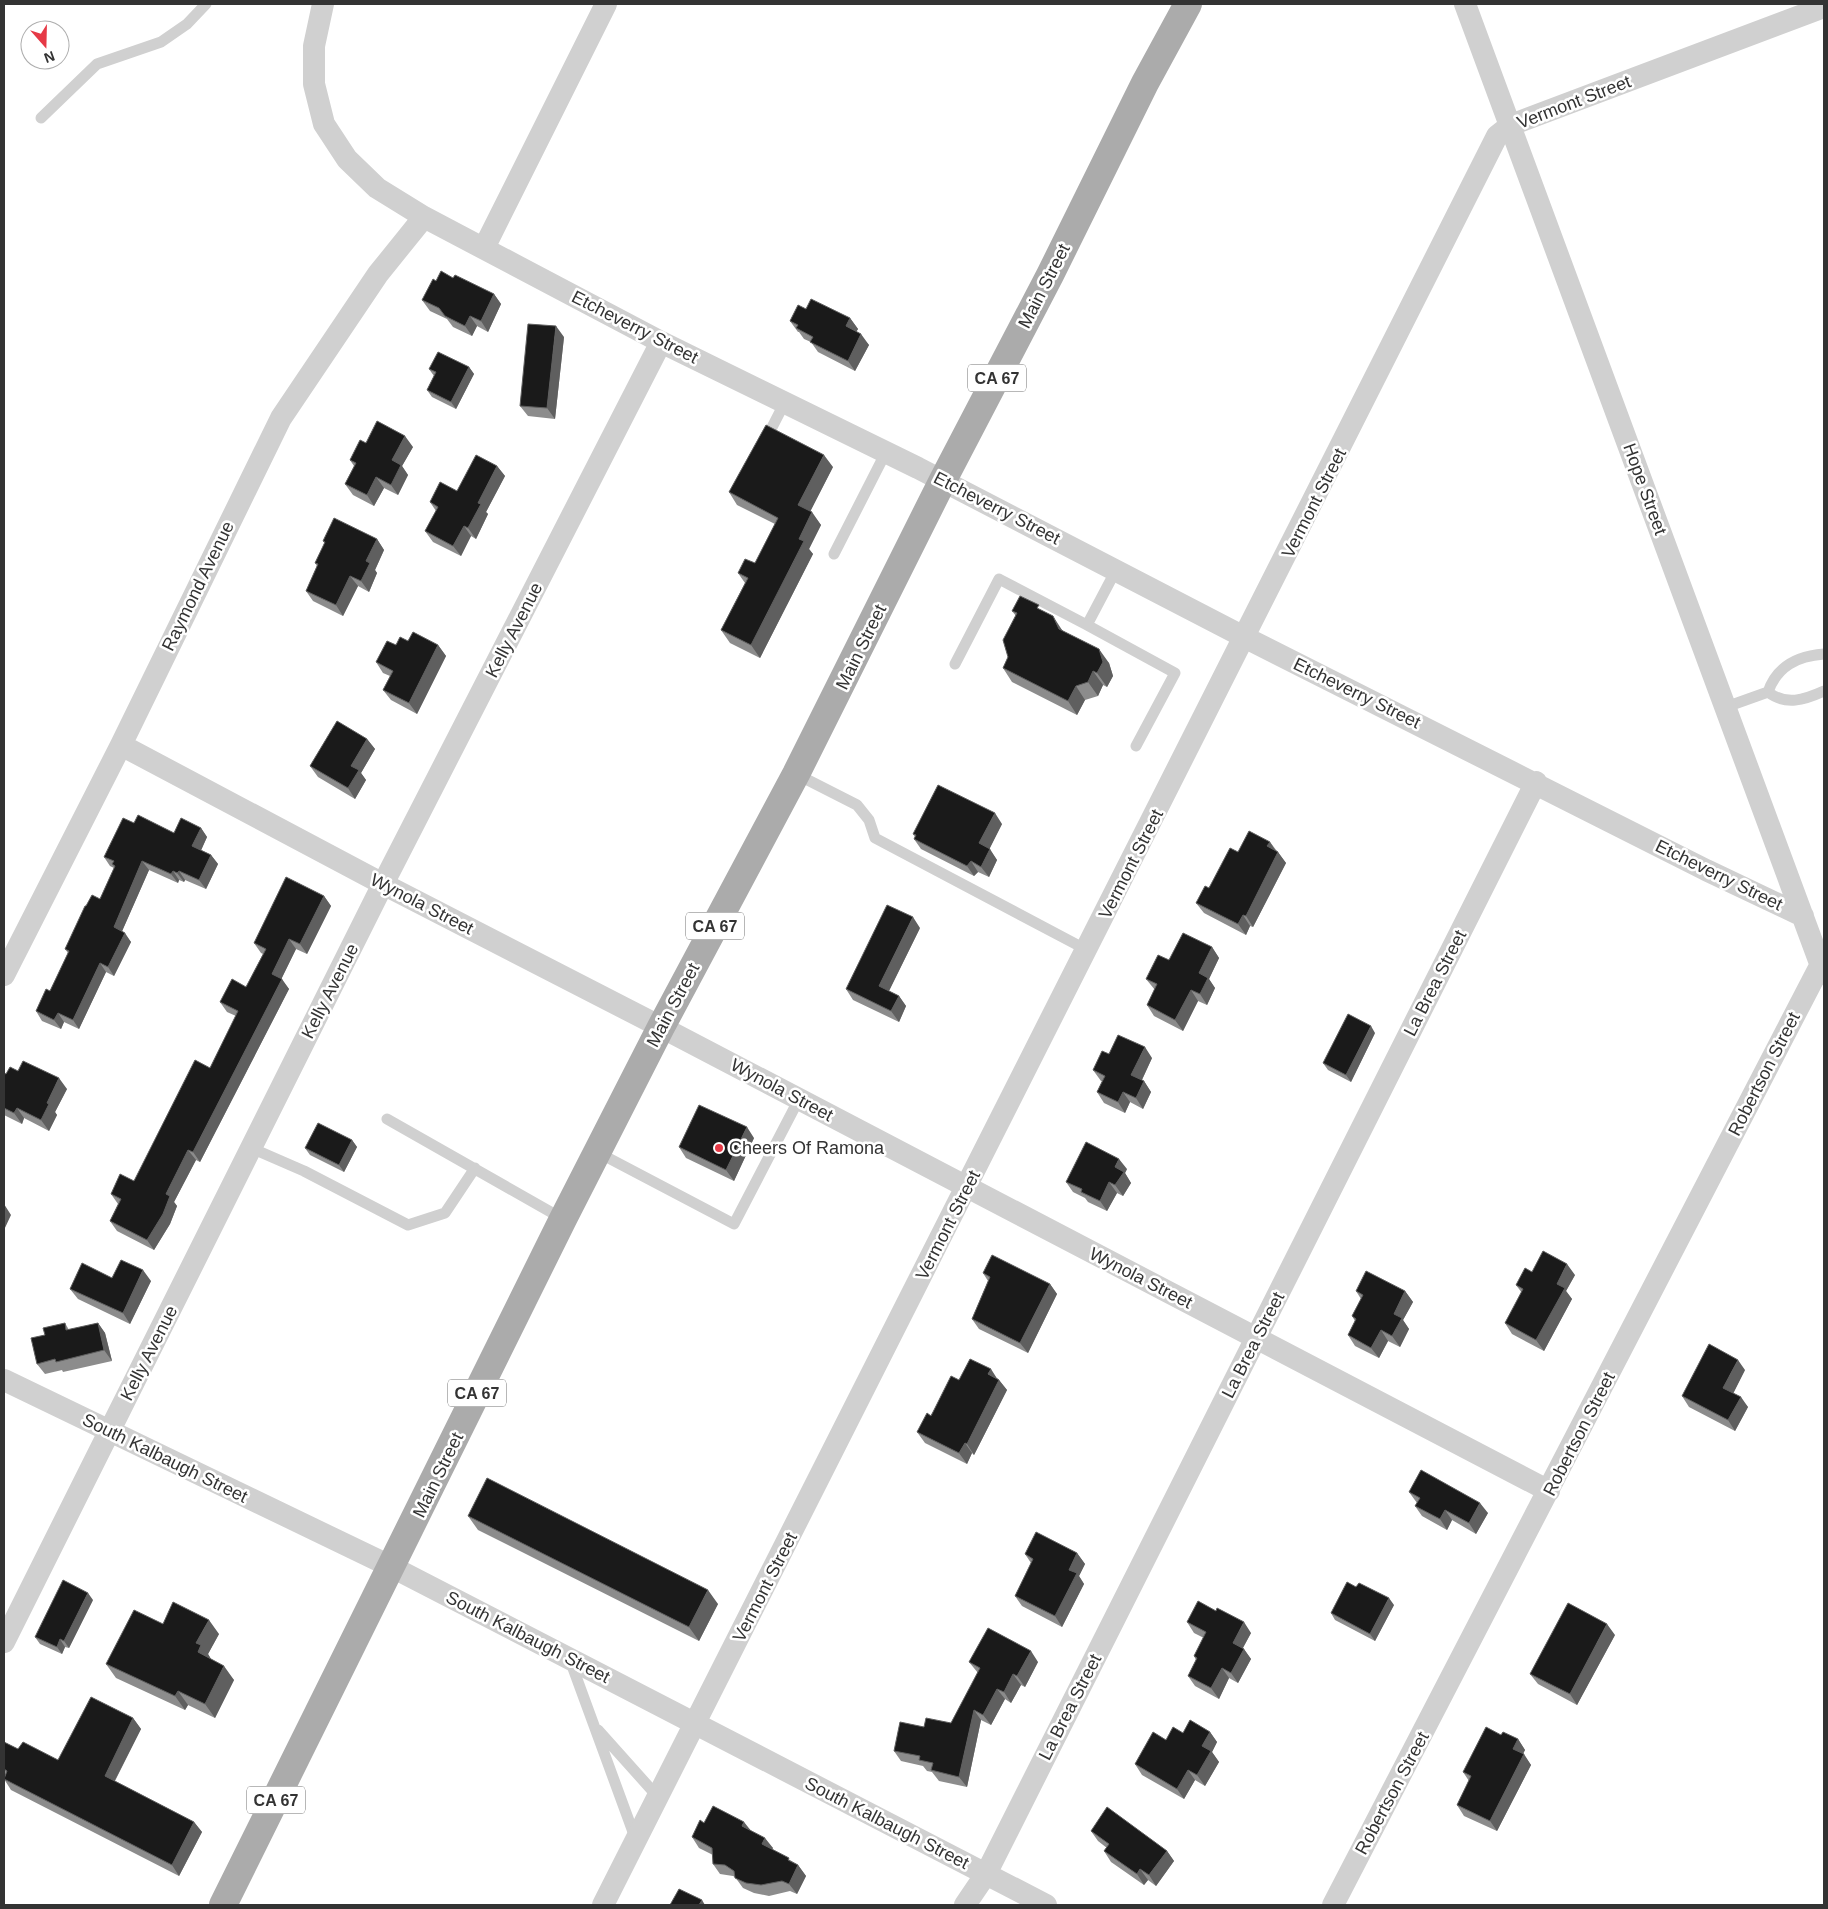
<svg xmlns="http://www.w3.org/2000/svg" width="1828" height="1909" font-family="Helvetica,sans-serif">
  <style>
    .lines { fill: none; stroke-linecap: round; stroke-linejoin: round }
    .service { stroke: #d0d0d0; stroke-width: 11 }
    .minor { stroke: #d0d0d0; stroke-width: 22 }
    .primary { stroke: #ababab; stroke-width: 28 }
    .wall { fill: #8c8c8c }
    .shaded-wall { fill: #5f5f5f }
    .building { fill: #1a1a1a; stroke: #5f5f5f }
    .poi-dot { fill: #e63946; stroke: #fff; stroke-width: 2 }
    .labels { text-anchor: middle; stroke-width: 5; stroke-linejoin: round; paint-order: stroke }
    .shield { fill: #fff; stroke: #707070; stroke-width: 1 }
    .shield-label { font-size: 16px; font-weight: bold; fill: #333 }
    .street-label { font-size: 18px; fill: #333; stroke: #fff }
    .poi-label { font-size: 18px; fill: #333; stroke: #fff; text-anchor: start }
  </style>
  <rect width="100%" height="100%" fill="#fff"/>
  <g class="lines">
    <path class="service" d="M41 118 97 64 161 42 187 24 206 4
      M765 441 785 402
      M834 554 886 452
      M1116 570 1087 625 1175 673 1136 746
      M955 664 999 579 1087 625
      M1768 692C1786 706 1804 700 1824 691
      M1726 707 1768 692C1777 666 1797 656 1824 654
      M796 774 857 805 869 820 875 838 1087 950
      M387 1119 563 1219
      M251 1148 304 1171 408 1225 445 1213 475 1168
      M597 1152 734 1224 799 1099
      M570 1660 636 1840
      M598 1730 658 1797"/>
    <path class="minor" d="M323 4 314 46V84L324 124 347 159 377 188 424 217 661 342 918 468 1246 638 1706 870 1803 916
      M1465 4 1824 974
      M484 248 606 4
      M121 745 383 884 661 1027 1549 1491
      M4 975 121 745 281 418 378 274 424 217
      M4 1380 392 1567 1046 1905
      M4 1642 383 884 661 342
      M603 1905 1497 136 1511 125 1824 7
      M965 1905 986 1874 1536 782
      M1333 1905 1821 964 1824 963"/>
    <path class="primary" d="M223 1905 563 1219 661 1027 796 774 943 480 1050 275 1145 83 1188 4"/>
  </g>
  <path class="wall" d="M453 278 494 294 501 304 488 332 477 326 472 336 453 327 447 319 430 311 422 300 436 281Z
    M806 309 850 318 858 329 856 332 869 345 855 371 818 352 811 342 804 339 799 332H798L790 321Z
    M564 337 555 419 528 416 520 406Z
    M469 367 474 374 456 409 432 397 427 390 434 376 429 369Z
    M366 443 413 447 402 466 408 475 398 495 384 488 374 506 353 495 345 484 354 466 350 460Z
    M497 466 505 476 486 512 488 514 476 539 471 536 461 556 433 542 425 531 436 511 430 502 457 491Z
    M833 467 810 511 821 525 809 549 813 554 760 658 730 643 721 630 745 583 738 573 755 563 775 524 737 505 729 492Z
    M377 539 384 550 375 570 377 573 369 592 358 586 343 616 313 601 306 591 317 566 315 563 325 544 323 541Z
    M1012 611H1043L1063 631 1109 663 1113 676 1107 687 1103 685 1098 696 1085 700 1077 715 1012 682 1003 668 1008 657 1016 616Z
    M408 641 438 645 446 656 417 714 391 700 383 690 390 676 383 673 376 662 396 645Z
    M367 739 375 749 361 773 366 780 355 799 318 777 310 766Z
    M134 823 174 833 201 828 207 837 201 850 211 855 218 864 206 889 185 880 184 882 179 880 178 883 149 870 122 931 131 942 114 976 106 972 79 1029 64 1022 61 1029 42 1021 36 1011 50 991 68 953 65 949 86 906 100 899 114 868 110 866 104 857Z
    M1002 824 989 849 997 860 989 877 978 872 974 876 921 849 914 839 915 837 913 834Z
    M1270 842 1286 863 1253 927 1250 926 1246 935 1204 913 1196 903 1238 852Z
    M324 896 331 906 307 954 296 949 281 979 289 989 200 1162 196 1160 174 1202 177 1206 170 1224 154 1250 117 1231 110 1221 118 1204 111 1194 134 1181 210 1068 236 1016 227 1012 220 1002 246 987 263 954 261 953 254 943Z
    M920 928 889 991 899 996 906 1006 899 1022 853 1000 846 989Z
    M1212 947 1219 958 1209 979 1215 988 1207 1005 1198 1001 1183 1031 1154 1016 1147 1005 1155 990 1146 979 1169 960Z
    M1375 1033 1351 1082 1328 1070 1323 1063Z
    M1109 1054 1152 1058 1142 1080 1144 1081 1151 1092 1143 1109 1130 1102 1125 1113 1104 1103 1097 1092 1102 1081H1101L1093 1070Z
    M18 1071 67 1089 55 1112 57 1115 49 1131 24 1118 22 1124 4 1115V1073L6 1074Z
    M754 1138 734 1181 686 1158 679 1147Z
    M352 1140 357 1147 344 1172 310 1155 305 1148Z
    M1127 1169 1125 1173 1131 1183 1123 1196 1117 1193 1107 1211 1088 1202 1085 1198 1073 1192 1066 1182Z
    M1532 1272 1575 1275 1566 1291 1572 1299 1544 1351 1512 1334 1505 1323 1522 1293 1516 1285Z
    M983 1273 1050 1284 1057 1294 1028 1353 979 1329 972 1319 988 1281Z
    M112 1278 151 1281 130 1324 78 1299 70 1289Z
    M1356 1291H1405L1413 1302 1403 1320 1409 1329 1400 1347 1388 1341 1379 1358 1355 1346 1348 1335 1355 1321 1352 1316 1361 1299Z
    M65 1323 69 1330 98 1323 105 1333 112 1361 63 1372 62 1370 45 1374 37 1364 45 1335Z
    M1745 1370 1733 1393 1748 1407 1735 1431 1689 1407 1682 1396Z
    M997 1378 999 1380 1007 1390 974 1455 972 1453 967 1464 925 1443 917 1432 959 1380Z
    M1409 1492 1488 1513 1476 1534 1452 1520 1447 1530 1422 1516 1415 1506 1417 1503Z
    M468 1516 718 1604 699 1641 478 1530Z
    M1077 1553 1085 1564 1079 1576 1084 1584 1062 1627 1022 1606 1015 1596 1031 1563 1025 1554Z
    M93 1600 69 1648 65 1647 62 1654 40 1644 35 1637Z
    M1394 1605 1375 1641 1335 1620 1331 1613Z
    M1187 1622 1251 1633 1243 1648 1251 1659 1238 1683 1229 1678 1219 1699 1195 1686 1188 1676 1196 1660 1194 1656 1204 1638 1194 1633Z
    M163 1624 219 1634 208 1654 211 1659 234 1680 215 1718 188 1705 185 1710 116 1678 106 1664Z
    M1615 1635 1577 1705 1538 1684 1530 1674Z
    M969 1662H1038L1025 1687 1021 1685 1011 1703 1005 1699 991 1725 981 1720 967 1787 939 1781 932 1772 927 1771 923 1766 901 1761 894 1751 924 1727 951 1723 978 1673Z
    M133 1718 141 1729 115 1781 194 1822 202 1832 179 1876 11 1790 4 1779 5 1777 4 1776V1742L18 1749 58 1760Z
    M1210 1732 1217 1742 1212 1752 1219 1762 1205 1786 1195 1780 1184 1799 1142 1775 1135 1764 1166 1740 1183 1733Z
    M1501 1735 1518 1739 1525 1750 1523 1754 1531 1765 1497 1831 1464 1816 1457 1805 1469 1781 1463 1772Z
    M704 1823 750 1830 773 1848 772 1849 798 1865 806 1876 797 1894 790 1891 769 1896 754 1893 743 1888 735 1877 733 1876 720 1874 713 1864V1855L699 1848 692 1837Z
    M1091 1831 1167 1851 1174 1861 1156 1886 1148 1880 1144 1885 1111 1862 1104 1851 1107 1848 1098 1841Z"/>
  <path class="shaded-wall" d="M494 294 501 304 488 332 481 321Z
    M470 316 477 326 472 336 465 326Z
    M850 318 858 329 853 337 846 326Z
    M556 326 564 337 555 419 547 408Z
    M861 334 869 345 855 371 848 361Z
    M469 367 474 374 456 409 451 402Z
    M405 436 413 447 402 466 408 475 398 495 391 485 392 460Z
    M824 455 833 467 807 518 798 505Z
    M497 466 505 476 486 512 488 514 476 539 468 528 478 503Z
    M376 477 384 488 374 506 367 495Z
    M812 512 821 525 809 549 813 554 760 658 751 645 799 539Z
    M464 526 471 536 461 556 453 546Z
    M377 539 384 550 375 570 377 573 369 592 361 581 366 561Z
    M350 576 358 586 343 616 336 605Z
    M1053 616 1062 630 1069 643 1059 629Z
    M438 645 446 656 417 714 409 703Z
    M1099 649 1109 663 1113 676 1107 687 1097 673Z
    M1093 671 1103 685 1098 696 1088 682Z
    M1076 686 1085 700 1077 715 1068 701Z
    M367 739 375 749 361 773 366 780 355 799 348 788 351 766Z
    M995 813 1002 824 987 854 979 843Z
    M201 828 207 837 199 855 192 846Z
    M1270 842 1277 853 1267 846Z
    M990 849 997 860 989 877 981 867Z
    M1278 852 1286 863 1253 927 1246 916Z
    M211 855 218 864 206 889 199 880Z
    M142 861 149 870 120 936 114 927Z
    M971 861 978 872 974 876 967 866Z
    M173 871 179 880 178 883 171 874Z
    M179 871 185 880 184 882 177 873Z
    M324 896 331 906 307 954 300 944Z
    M1243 915 1250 926 1246 935 1238 924Z
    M913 917 920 928 886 997 879 986Z
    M125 933 131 942 114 976 108 967Z
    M289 939 296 949 279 984 272 974Z
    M1212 947 1219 958 1209 979 1215 988 1207 1005 1200 994 1199 973Z
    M100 963 106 972 79 1029 73 1020Z
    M282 979 289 989 200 1162 193 1152Z
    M1191 990 1198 1001 1183 1031 1175 1020Z
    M899 996 906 1006 899 1022 891 1011Z
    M58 1013 64 1022 61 1029 54 1020Z
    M1371 1026 1375 1033 1351 1082 1346 1075Z
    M1145 1047 1152 1058 1139 1086 1131 1075Z
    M59 1078 67 1089 55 1112 57 1115 49 1131 41 1120 47 1103Z
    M1144 1081 1151 1092 1143 1109 1136 1098Z
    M1123 1092 1130 1102 1125 1113 1118 1102Z
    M17 1108 24 1118 22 1124 14 1113Z
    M747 1127 754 1138 734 1181 726 1170Z
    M352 1140 357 1147 344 1172 339 1165Z
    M188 1150 196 1160 174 1202 177 1206 170 1224 154 1250 147 1240 166 1194Z
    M1119 1159 1127 1169 1125 1173 1131 1183 1123 1196 1115 1185V1167Z
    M1109 1182 1117 1193 1107 1211 1100 1201Z
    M4 1204 11 1215 4 1230Z
    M1567 1264 1575 1275 1566 1291 1572 1299 1544 1351 1536 1340 1557 1284Z
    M143 1270 151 1281 130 1324 123 1313Z
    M1050 1284 1057 1294 1028 1353 1020 1343Z
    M1405 1291 1413 1302 1403 1320 1409 1329 1400 1347 1392 1336 1394 1314Z
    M98 1323 105 1333 112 1361 104 1350Z
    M1381 1330 1388 1341 1379 1358 1371 1348Z
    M1738 1360 1745 1370 1731 1398 1723 1388Z
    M991 1369 998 1380 988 1374Z
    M999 1380 1007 1390 974 1455 967 1444Z
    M1741 1397 1748 1407 1735 1431 1728 1420Z
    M965 1443 972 1453 967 1464 959 1453Z
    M1480 1503 1488 1513 1476 1534 1469 1523Z
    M1445 1510 1452 1520 1447 1530 1440 1519Z
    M1077 1553 1085 1564 1079 1576 1084 1584 1062 1627 1055 1616 1069 1570Z
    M708 1590 718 1604 699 1641 689 1627Z
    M88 1593 93 1600 69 1648 64 1641Z
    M1389 1598 1394 1605 1375 1641 1370 1634Z
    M209 1620 219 1634 208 1654 211 1659 198 1652 196 1643Z
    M1244 1622 1251 1633 1240 1653 1233 1643Z
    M1607 1624 1615 1635 1577 1705 1570 1694Z
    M60 1639 65 1647 62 1654 57 1647Z
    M1244 1649 1251 1659 1238 1683 1231 1673Z
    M1031 1651 1038 1662 1025 1687 1017 1676Z
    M224 1666 234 1680 215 1718 205 1704Z
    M1222 1668 1229 1678 1219 1699 1211 1688Z
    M1013 1674 1021 1685 1011 1703 1004 1692Z
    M997 1689 1005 1699 991 1725 983 1715Z
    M178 1691 188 1705 185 1710 175 1696Z
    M974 1710 981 1720 967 1787 959 1777Z
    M133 1718 141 1729 112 1786 105 1776Z
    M1210 1732 1217 1742 1212 1752 1219 1762 1205 1786 1197 1775 1202 1746Z
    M1518 1739 1525 1750 1520 1759 1513 1749Z
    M1524 1754 1531 1765 1497 1831 1490 1821Z
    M1188 1770 1195 1780 1184 1799 1177 1789Z
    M194 1822 202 1832 179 1876 172 1865Z
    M744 1822 752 1832 742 1826Z
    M765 1838 773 1848 769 1855 762 1844Z
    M1167 1851 1174 1861 1156 1886 1149 1875Z
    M798 1865 806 1876 797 1894 789 1884Z
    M1140 1869 1148 1880 1144 1885 1137 1874Z
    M702 1900 705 1905H699Z"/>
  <path class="building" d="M441 271 453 278 455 275 494 294 481 321 470 316 465 326 445 316 439 308 422 300 433 279 436 281Z
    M811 299 850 318 846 326 861 334 848 361 810 342 813 337 796 328 798 325 790 321 798 305 806 309Z
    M528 324 556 326 547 408 520 406Z
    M438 352 469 367 451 402 427 390 436 372 429 369Z
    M377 421 405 436 392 460 401 465 391 485 376 477 367 495 345 484 356 463 350 460 360 440 366 443Z
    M766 425 824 455 798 505 812 512 799 539 804 541 751 645 721 630 748 578 738 573 745 559 755 563 778 518 729 492Z
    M476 455 497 466 478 503 481 504 468 528 464 526 453 546 425 531 438 507 430 502 440 482 457 491Z
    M334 518 377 539 366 561 370 563 361 581 350 576 336 605 306 591 318 564 315 563 325 542 323 541Z
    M1020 596 1039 605 1037 608 1053 616 1059 629 1099 649 1103 662 1097 673 1093 671 1088 682 1076 686 1068 701 1003 668 1008 657 1003 640 1017 613 1012 611Z
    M413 632 438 645 409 703 383 690 393 671 376 662 387 641 396 645 400 637 408 641Z
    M337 721 367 739 351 766 359 770 348 788 310 766Z
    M938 785 995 813 979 843 990 849 981 867 971 861 967 866 914 839 916 835 913 834Z
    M138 815 174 833 181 818 201 828 192 846 211 855 199 880 179 871 177 873 173 871 171 874 142 861 114 927 125 933 108 967 100 963 73 1020 58 1013 54 1020 36 1011 46 989 50 991 69 951 65 949 85 906H86L92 895 100 899 115 866 112 864 114 861 104 857 123 818 134 823Z
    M1249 831 1270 842 1267 846 1278 852 1246 916 1243 915 1238 924 1196 903 1205 886 1209 888 1230 848 1238 852Z
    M286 877 324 896 300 944 289 939 272 974 282 979 193 1152 188 1150 166 1194 170 1196 163 1214 147 1240 110 1221 121 1199 111 1194 120 1174 134 1181 195 1060 210 1068 238 1011 220 1002 232 979 246 987 266 949 254 943Z
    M887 905 913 917 879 986 899 996 891 1011 846 989Z
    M1183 933 1212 947 1199 973 1208 978 1200 994 1191 990 1175 1020 1147 1005 1157 984 1146 979 1158 955 1169 960Z
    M1348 1014 1371 1026 1346 1075 1323 1063Z
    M1118 1035 1145 1047 1131 1075 1144 1081 1136 1098 1123 1092 1118 1102 1097 1092 1105 1076 1093 1070 1102 1051 1109 1054Z
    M23 1061 59 1078 47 1103 49 1104 41 1120 17 1108 14 1113 4 1108V1073L6 1074 10 1067 18 1071Z
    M699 1105 747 1127 726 1170 679 1147Z
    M318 1123 352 1140 339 1165 305 1148Z
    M1086 1142 1119 1159 1115 1167 1124 1172 1115 1185 1109 1182 1100 1201 1081 1192 1082 1189 1066 1182Z
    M1543 1251 1567 1264 1557 1284 1565 1288 1536 1340 1505 1323 1523 1289 1516 1285 1525 1268 1532 1272Z
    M992 1255 1050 1284 1020 1343 972 1319 990 1277 983 1273Z
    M121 1260 143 1270 123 1313 70 1289 82 1263 112 1278Z
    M1366 1271 1405 1291 1394 1314 1402 1318 1392 1336 1381 1330 1371 1348 1348 1335 1356 1319 1352 1316 1363 1295 1356 1291Z
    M65 1323 66 1330 98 1323 104 1350 56 1362 55 1359 37 1364 31 1338 45 1335 43 1328Z
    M1709 1344 1738 1360 1723 1388 1741 1397 1728 1420 1682 1396Z
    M970 1359 991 1369 988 1374 999 1380 967 1444 965 1443 959 1453 917 1432 927 1413 931 1416 951 1376 959 1380Z
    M1421 1470 1480 1503 1469 1523 1445 1510 1440 1519 1415 1506 1420 1498 1409 1492Z
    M487 1478 708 1590 689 1627 468 1516Z
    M1036 1532 1077 1553 1069 1570 1077 1573 1055 1616 1015 1596 1033 1559 1025 1554Z
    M63 1580 88 1593 64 1641 60 1639 57 1647 35 1637Z
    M1347 1582 1356 1587 1359 1583 1389 1598 1370 1634 1331 1613Z
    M1198 1601 1216 1611 1217 1608 1244 1622 1233 1643 1244 1649 1231 1673 1222 1668 1211 1688 1188 1676 1197 1658 1194 1656 1206 1632 1187 1622Z
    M173 1602 209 1620 196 1643 201 1645 198 1652 224 1666 205 1704 178 1691 175 1696 106 1664 134 1610 163 1624Z
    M1568 1603 1607 1624 1570 1694 1530 1674Z
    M988 1628 1031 1651 1017 1676 1013 1674 1004 1692 997 1689 983 1715 974 1710 959 1777 931 1770 933 1763 919 1760 920 1756 894 1751 900 1722 924 1727 926 1718 951 1723 980 1668 969 1662Z
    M91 1697 133 1718 105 1776 194 1822 172 1865 4 1779 7 1771 4 1769V1742L18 1749 23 1742 58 1760Z
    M1190 1720 1210 1732 1202 1746 1211 1751 1197 1775 1188 1770 1177 1789 1135 1764 1153 1732 1166 1740 1173 1727 1183 1733Z
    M1486 1727 1501 1735 1503 1732 1518 1739 1513 1749 1524 1754 1490 1821 1457 1805 1471 1776 1463 1772Z
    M713 1806 744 1822 742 1826 765 1838 762 1844 789 1858 788 1860 798 1865 789 1884 782 1881 761 1885 746 1883 735 1878 734 1871 725 1865 713 1864 712 1848 692 1837 700 1820 704 1823Z
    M1107 1807 1167 1851 1149 1875 1140 1869 1137 1874 1104 1851 1109 1844 1091 1831Z
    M679 1889 702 1900 699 1905H670Z"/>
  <circle class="poi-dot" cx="719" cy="1148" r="5"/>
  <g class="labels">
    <g class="shield">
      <rect x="968" y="364.5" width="58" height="27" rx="4"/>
      <rect x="686" y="912.5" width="58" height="27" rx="4"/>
      <rect x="448" y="1379.5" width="58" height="27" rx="4"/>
      <rect x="247" y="1786.5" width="58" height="27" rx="4"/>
    </g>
    <g class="shield-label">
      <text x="997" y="384">CA 67</text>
      <text x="715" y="932">CA 67</text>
      <text x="477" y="1399">CA 67</text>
      <text x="276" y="1806">CA 67</text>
    </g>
    <g class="street-label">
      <text transform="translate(1574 102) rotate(-21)" y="6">Vermont Street</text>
      <text transform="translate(1044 286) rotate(-63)" y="6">Main Street</text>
      <text transform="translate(635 327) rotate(27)" y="6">Etcheverry Street</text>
      <text transform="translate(1645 489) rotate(70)" y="6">Hope Street</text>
      <text transform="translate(1314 503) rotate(-63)" y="6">Vermont Street</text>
      <text transform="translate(997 508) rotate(27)" y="6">Etcheverry Street</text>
      <text transform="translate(198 586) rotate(-64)" y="6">Raymond Avenue</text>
      <text transform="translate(514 630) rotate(-63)" y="6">Kelly Avenue</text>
      <text transform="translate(861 647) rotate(-64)" y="6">Main Street</text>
      <text transform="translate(1357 693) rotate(26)" y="6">Etcheverry Street</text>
      <text transform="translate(1131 864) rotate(-63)" y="6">Vermont Street</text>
      <text transform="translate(1719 875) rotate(26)" y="6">Etcheverry Street</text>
      <text transform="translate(422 904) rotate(27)" y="6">Wynola Street</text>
      <text transform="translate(1435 983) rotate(-63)" y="6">La Brea Street</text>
      <text transform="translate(330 991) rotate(-63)" y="6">Kelly Avenue</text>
      <text transform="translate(673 1005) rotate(-62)" y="6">Main Street</text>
      <text transform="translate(1764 1074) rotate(-63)" y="6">Robertson Street</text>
      <text transform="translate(782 1090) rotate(28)" y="6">Wynola Street</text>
      <text transform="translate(948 1225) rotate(-63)" y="6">Vermont Street</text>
      <text transform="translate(1141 1278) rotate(27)" y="6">Wynola Street</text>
      <text transform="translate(1253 1345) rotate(-63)" y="6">La Brea Street</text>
      <text transform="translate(149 1353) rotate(-63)" y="6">Kelly Avenue</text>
      <text transform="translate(1579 1434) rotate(-63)" y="6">Robertson Street</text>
      <text transform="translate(165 1458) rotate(26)" y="6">South Kalbaugh Street</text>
      <text transform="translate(438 1475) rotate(-64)" y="6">Main Street</text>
      <text transform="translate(765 1587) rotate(-63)" y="6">Vermont Street</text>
      <text transform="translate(528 1637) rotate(27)" y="6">South Kalbaugh Street</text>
      <text transform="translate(1070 1707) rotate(-63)" y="6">La Brea Street</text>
      <text transform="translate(1392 1793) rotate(-62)" y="6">Robertson Street</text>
      <text transform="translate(887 1823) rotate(27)" y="6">South Kalbaugh Street</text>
    </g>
    <g class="poi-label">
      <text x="729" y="1154">Cheers Of Ramona</text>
    </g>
  </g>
  <rect width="1828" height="1909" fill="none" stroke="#333333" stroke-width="10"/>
  <g transform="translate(45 45) rotate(160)"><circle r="24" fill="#ffffff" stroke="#adadad"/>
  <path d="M0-4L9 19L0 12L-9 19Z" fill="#e63946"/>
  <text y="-8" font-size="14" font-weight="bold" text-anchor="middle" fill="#333333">N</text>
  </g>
</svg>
